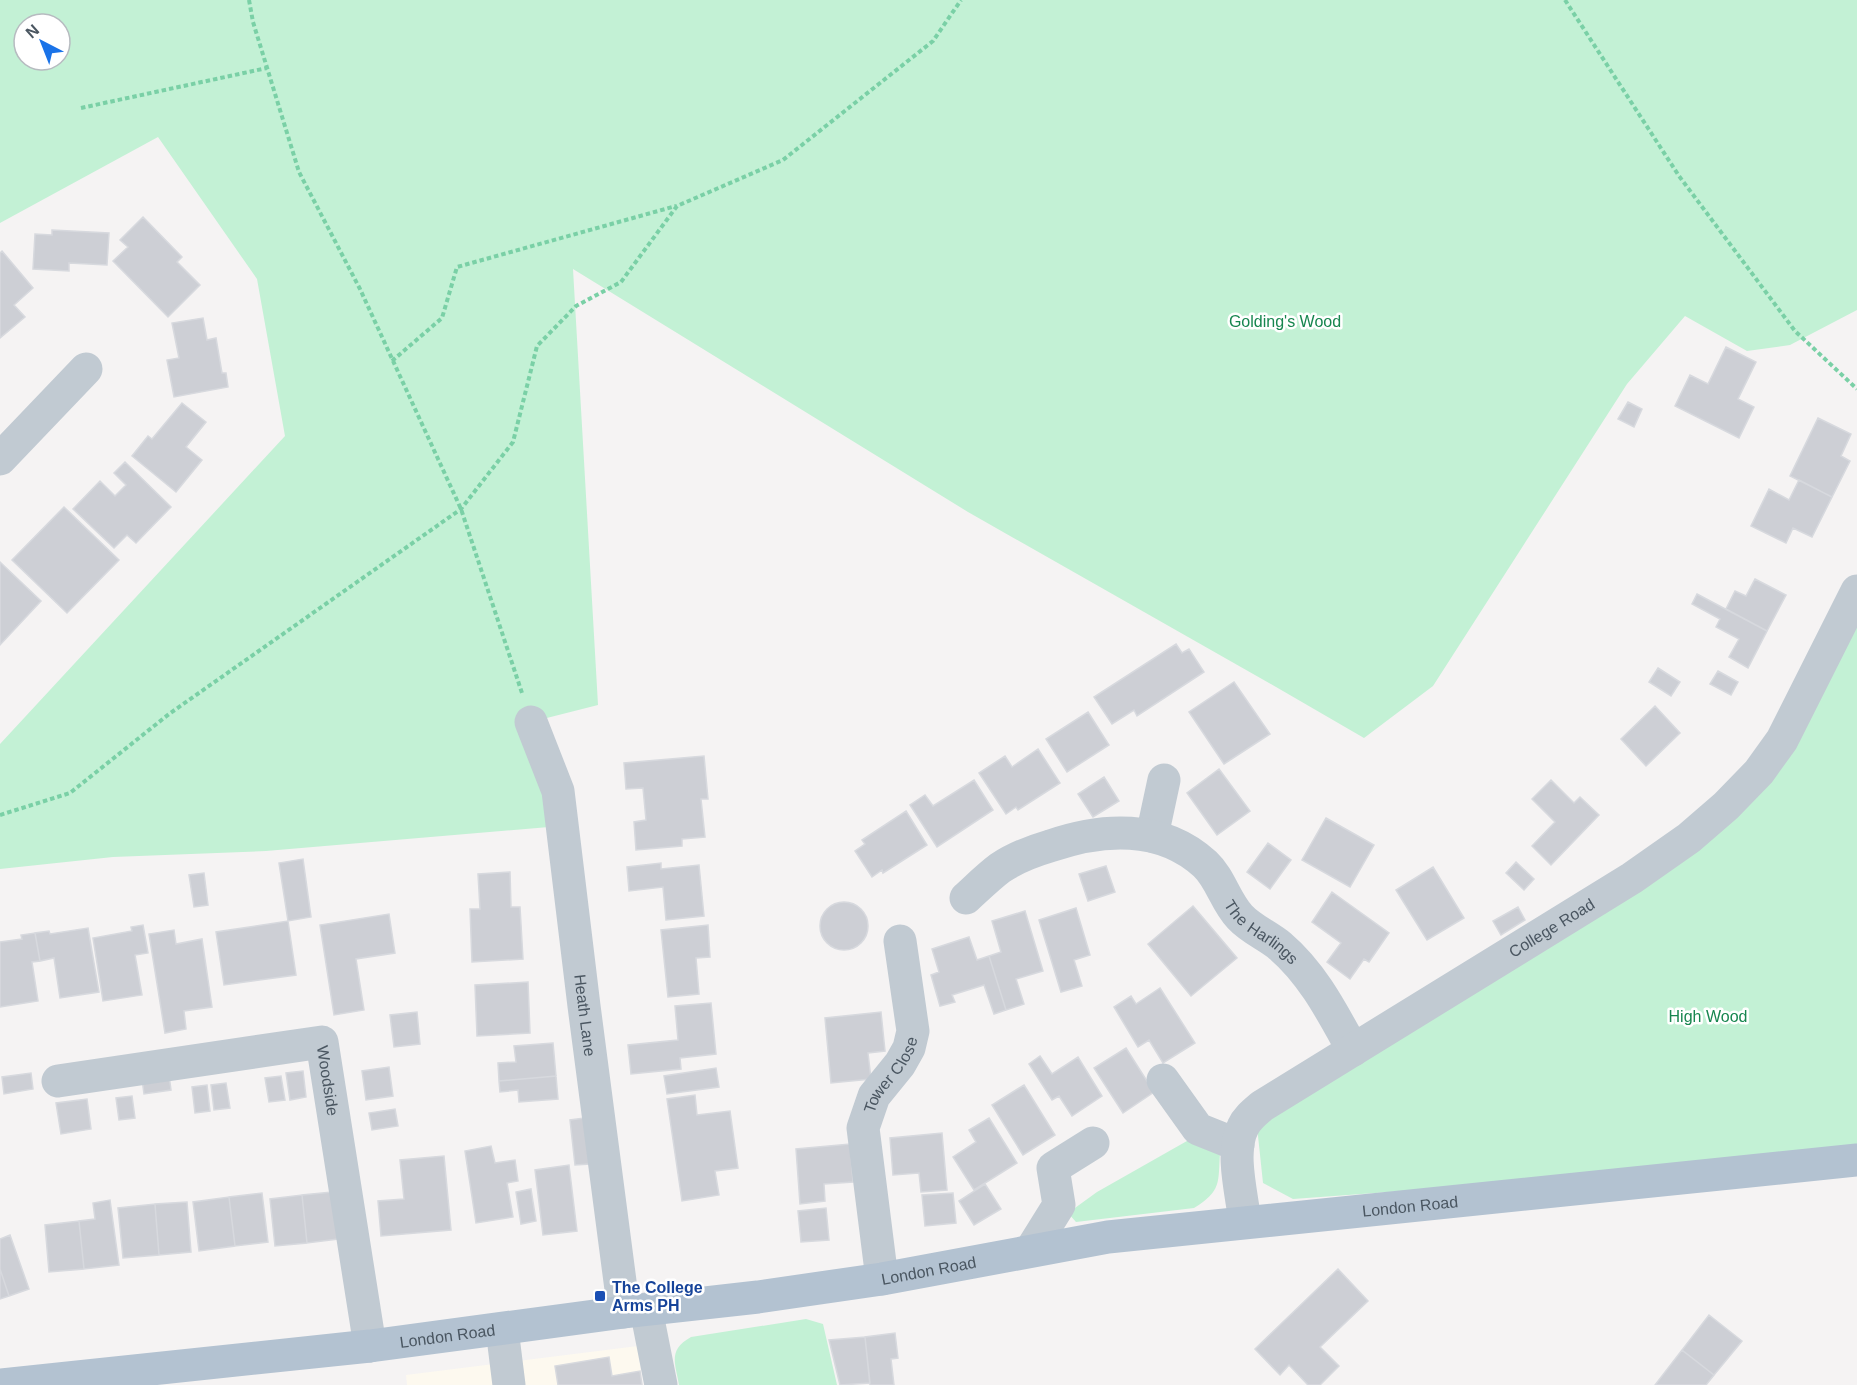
<svg xmlns="http://www.w3.org/2000/svg" width="1857" height="1385" font-family="Arial,sans-serif">
  <style>
    .commercial { fill: #fdf9ef }
    .green { fill: #c3f1d5; fill-rule: evenodd }
    .building { fill: #cdcfd5; stroke: #d7d9de; stroke-width: 1.5 }
    .lines { fill: none; stroke-linecap: round; stroke-linejoin: round }
    .path { stroke: #7ad0a6; stroke-width: 4; stroke-dasharray: 4.5 3; stroke-linecap: butt }
    .minor { stroke: #c1cad2; stroke-width: 33 }
    .major { stroke: #b3c2d1; stroke-width: 33 }
    .transit-dot { fill: #1a4fb4; stroke: #fff; stroke-width: 2 }
    .labels { text-anchor: middle; stroke-width: 5; stroke-linejoin: round; paint-order: stroke }
    .park-label { font-size: 16px; fill: #17864f; stroke: #fff }
    .street-label { font-size: 16px; fill: #4a5661; stroke: #fff }
    .transit-label { font-size: 16px; font-weight: bold; fill: #164399; stroke: #fff; text-anchor: start }
  </style>
  <rect width="100%" height="100%" fill="#f5f3f3"/>
  <path class="commercial" d="M638 1346 642 1385H407L406 1375Z"/>
  <path class="green" d="M0 0H1857V310L1790 345 1747 351 1685 316 1627 384 1433 686 1364 738 1269 683 968 512 573 269 598 705 531 722 549 827 266 851 113 857 0 869V744L285 436 257 279 158 137 0 223ZM24 24H60V60H24Z
    M1857 595V1149L1623 1175 1293 1199 1263 1183 1256 1117 1633 888 1766 754Z
    M1194 1137 1220 1153C1218 1182 1222 1191 1194 1208L1076 1222 1068 1213 1097 1192Z
    M806 1319 823 1324 837 1385H679C675 1362 668 1350 691 1337Z"/>
  <path class="building" d="M143 217 182 257 177 262 200 285 168 317 113 261 128 247 120 240Z
    M52 230 109 233 107 265 69 263V271L33 269 35 234 52 235Z
    M2 251 33 288 14 305 25 317 0 338V253Z
    M203 318 207 340 216 338 222 373H226L228 387 174 397 167 360 179 358 172 323Z
    M1726 347 1756 362 1738 399 1754 407 1739 438 1675 406 1690 375 1708 384Z
    M1628 402 1642 409 1634 427 1618 419Z
    M182 403 206 422 186 447 202 460 176 492 132 456 148 436 152 439Z
    M1818 418 1851 434 1841 456 1850 461 1832 497 1790 476Z
    M125 462 171 507 136 543 127 535 114 548 73 509 100 481 115 496 126 485 114 473Z
    M1799 480 1832 497 1812 537 1793 528 1786 543 1751 526 1769 489 1789 500Z
    M64 507 119 560 67 613 12 560Z
    M0 562 41 601 0 645Z
    M1755 579 1786 595 1767 631 1726 609 1735 591 1746 596Z
    M1697 594 1767 631 1748 668 1729 657 1739 639 1716 627 1720 619 1692 604Z
    M1176 644 1182 653 1189 649 1204 672 1137 716 1134 710 1112 724 1094 697Z
    M1658 668 1680 682 1671 696 1649 682Z
    M1718 671 1738 682 1731 695 1710 684Z
    M1234 682 1270 734 1224 764 1189 712Z
    M1655 706 1680 733 1646 766 1621 739Z
    M1088 712 1109 745 1067 772 1046 739Z
    M1038 749 1060 783 1018 810 1016 807 1006 814 979 773 1005 756 1012 767Z
    M704 756 708 799H701L705 837 682 839V846L636 850 634 822 646 820 643 788 626 789 624 763Z
    M1219 769 1250 811 1217 835 1187 793Z
    M1104 777 1119 801 1093 817 1078 794Z
    M974 780 993 810 937 847 910 805 925 795 933 806Z
    M1551 780 1574 803 1580 797 1599 815 1551 865 1532 846 1555 822 1532 799Z
    M906 811 927 845 883 873 882 870 872 877 855 851 865 844 862 840Z
    M1326 818 1374 845 1350 887 1302 860Z
    M1268 843 1291 860 1270 889 1247 872Z
    M303 859 311 917 288 921 279 863Z
    M1516 862 1534 879 1524 890 1506 873Z
    M661 863V869L699 865 704 916 666 920 663 887 629 891 627 867Z
    M1106 866 1115 892 1088 901 1079 874Z
    M1433 867 1464 918 1427 940 1396 890Z
    M510 872 511 907H520L523 959 472 962 470 909H480L478 874Z
    M204 873 208 905 194 907 189 875Z
    M1332 892 1389 933 1369 962 1364 959 1350 979 1327 962 1341 943 1312 922Z
    M820 926a24 24 0 1 1 48 0a24 24 0 1 1-48 0Z
    M1193 906 1237 958 1191 996 1148 944Z
    M1518 907 1525 920 1501 935 1493 921Z
    M1076 908 1090 955 1074 960 1082 986 1061 992 1039 920Z
    M1025 911 1043 971 1016 979 1024 1004 1006 1010 989 956 1001 952 992 921Z
    M389 914 395 953 356 959 364 1010 334 1015 320 925Z
    M288 921 296 975 224 985 216 932Z
    M143 925 148 953 135 955 142 995 103 1001 93 938 132 931 131 927Z
    M708 925 710 957 696 958 699 994 668 997 661 930Z
    M88 928 99 992 60 998 54 958 40 961 35 933 49 931 50 934Z
    M174 930 176 944 202 939 212 1007 184 1011 186 1029 165 1033 149 934Z
    M35 933 40 961 32 962 38 1001 0 1007V942L22 939 21 935Z
    M969 937 977 960 989 956 1006 1010 994 1014 984 985 952 995 955 1002 940 1006 931 975 939 972 932 949Z
    M528 982 530 1033 477 1036 475 985Z
    M1160 988 1195 1043 1163 1063 1149 1040 1138 1047 1114 1007 1131 996 1136 1004Z
    M711 1003 716 1054 680 1058 681 1069 631 1074 628 1045 678 1040 675 1006Z
    M417 1012 420 1044 394 1047 390 1015Z
    M881 1012 885 1051 868 1053 871 1079 831 1083 825 1018Z
    M553 1043 556 1076 499 1081 498 1063 516 1062 514 1046Z
    M1126 1048 1154 1092 1123 1113 1094 1068Z
    M1040 1056 1052 1074 1078 1057 1102 1096 1072 1116 1059 1096 1052 1100 1029 1064Z
    M389 1067 393 1096 366 1100 362 1071Z
    M716 1068 719 1087 667 1094 664 1076Z
    M303 1071 306 1097 290 1100 286 1073Z
    M31 1073 33 1089 4 1094 2 1077Z
    M169 1075 171 1090 144 1094 142 1079Z
    M281 1076 285 1100 269 1102 265 1078Z
    M556 1076 558 1099 519 1102 518 1090 500 1092 499 1081Z
    M226 1083 230 1108 214 1110 211 1085Z
    M207 1085 210 1111 195 1113 192 1087Z
    M1024 1085 1055 1135 1023 1155 992 1105Z
    M695 1095 697 1115 730 1111 738 1168 715 1171 719 1195 682 1201 667 1099Z
    M132 1096 135 1118 119 1120 116 1098Z
    M87 1099 91 1129 61 1134 56 1103Z
    M395 1109 398 1126 372 1130 369 1113Z
    M584 1118 590 1164 575 1165 570 1120Z
    M989 1118 1017 1163 974 1190 953 1157 976 1142 969 1130Z
    M942 1133 947 1190 921 1192 919 1173 893 1175 890 1138Z
    M850 1144 853 1182 824 1184 825 1201 800 1204 796 1149Z
    M491 1146 495 1163 515 1160 518 1181 507 1183 513 1217 476 1223 465 1151Z
    M444 1156 451 1230 381 1236 378 1201 404 1199 400 1160Z
    M569 1165 577 1231 543 1235 535 1170Z
    M985 1184 1001 1209 974 1225 959 1201Z
    M531 1189 536 1221 521 1224 516 1192Z
    M332 1192 338 1239 307 1243 302 1195Z
    M262 1193 268 1242 235 1246 229 1197Z
    M953 1193 956 1223 925 1226 922 1195Z
    M302 1195 307 1243 275 1246 270 1199Z
    M229 1197 235 1246 199 1251 193 1202Z
    M110 1200 119 1265 84 1269 79 1221 95 1219 93 1203Z
    M187 1202 191 1252 159 1255 155 1204Z
    M155 1204 159 1255 123 1258 118 1208Z
    M826 1208 829 1240 801 1242 798 1211Z
    M79 1221 84 1269 49 1272 45 1225Z
    M10 1235 29 1289 9 1296 0 1269V1239Z
    M0 1269 9 1296 0 1299Z
    M1338 1269 1368 1301 1320 1347 1339 1366 1320 1385H1308L1289 1365 1280 1375 1255 1349Z
    M1709 1315 1742 1341 1714 1375 1682 1350Z
    M895 1333 898 1358 891 1359 894 1385H870L865 1337Z
    M865 1337 870 1383 840 1385 829 1340Z
    M1682 1350 1714 1375 1706 1385H1655Z
    M609 1357 612 1376 640 1371 642 1385H558L555 1366Z"/>
  <g class="lines">
    <path class="path" d="M249 0 253 22 299 172 360 289 461 509 522 693
      M1565 0 1679 176 1795 331 1857 389
      M81 108 267 68
      M392 361 442 318 457 267 676 206
      M0 815 70 793 169 714 461 509 513 442 537 346 576 306 621 282 677 206 783 160 933 41 961 0"/>
    <g class="minor">
      <path d="M0 459 86 369"/>
      <path id="s1" d="M531 722 558 791 584 1006 624 1312"/>
      <path d="M1152 836 1164 780"/>
      <path id="s2" d="M966 898C977 888 988 877 1000 868 1015 858 1033 851 1050 846 1102 828 1161 824 1205 864 1221 879 1225 901 1240 917 1251 929 1268 936 1280 946 1313 974 1333 1014 1353 1050"/>
      <path d="M1163 1080 1198 1129 1238 1145"/>
      <path id="s3" d="M58 1081 322 1042 370 1346"/>
      <path id="s4" d="M1245 1222C1242 1195 1230 1152 1243 1127 1247 1118 1255 1112 1262 1106L1632 878 1689 838 1726 806 1759 772 1782 740 1857 591"/>
      <path d="M1031 1250 1059 1205 1053 1168 1093 1143"/>
      <path id="s5" d="M882 1279 863 1128 874 1096 900 1064 909 1048 913 1031 900 941"/>
      <path d="M646 1309 661 1385"/>
      <path d="M502 1329 509 1385"/>
    </g>
    <path class="major" id="s6" d="M0 1385 370 1346 624 1312 758 1297 882 1279 1108 1237 1857 1160"/>
  </g>
  <rect class="transit-dot" x="594" y="1290" width="12" height="12" rx="3"/>
  <g class="labels">
    <g class="park-label">
      <text x="1285" y="327">Golding's Wood</text>
      <text x="1708" y="1022">High Wood</text>
    </g>
    <g class="street-label">
      <text dy="6" stroke="none"><textPath href="#s4" startOffset="465">College Road</textPath></text>
      <text dy="6" stroke="none"><textPath href="#s2" startOffset="354">The Harlings</textPath></text>
      <text dy="6" stroke="none"><textPath href="#s1" startOffset="300">Heath Lane</textPath></text>
      <text dy="6" stroke="none"><textPath href="#s5" startOffset="213">Tower Close</textPath></text>
      <text dy="6" stroke="none"><textPath href="#s3" startOffset="306">Woodside</textPath></text>
      <text dy="6" stroke="none"><textPath href="#s6" startOffset="1422">London Road</textPath></text>
      <text dy="6" stroke="none"><textPath href="#s6" startOffset="936">London Road</textPath></text>
      <text dy="6" stroke="none"><textPath href="#s6" startOffset="450">London Road</textPath></text>
    </g>
    <g class="transit-label">
      <text x="612" y="1293">The College<tspan x="612" dy="18">Arms PH</tspan></text>
    </g>
  </g>
  <g transform="translate(42 42) rotate(318)"><circle r="28" fill="#ffffff" stroke="#b7bbc0" stroke-width="1.5"/>
  <path d="M0-4.5L10 22L0 15L-10 22Z" fill="#1a73e8"/>
  <text y="-9" font-size="16" font-weight="bold" text-anchor="middle" fill="#4a5661">N</text>
  </g>
</svg>
